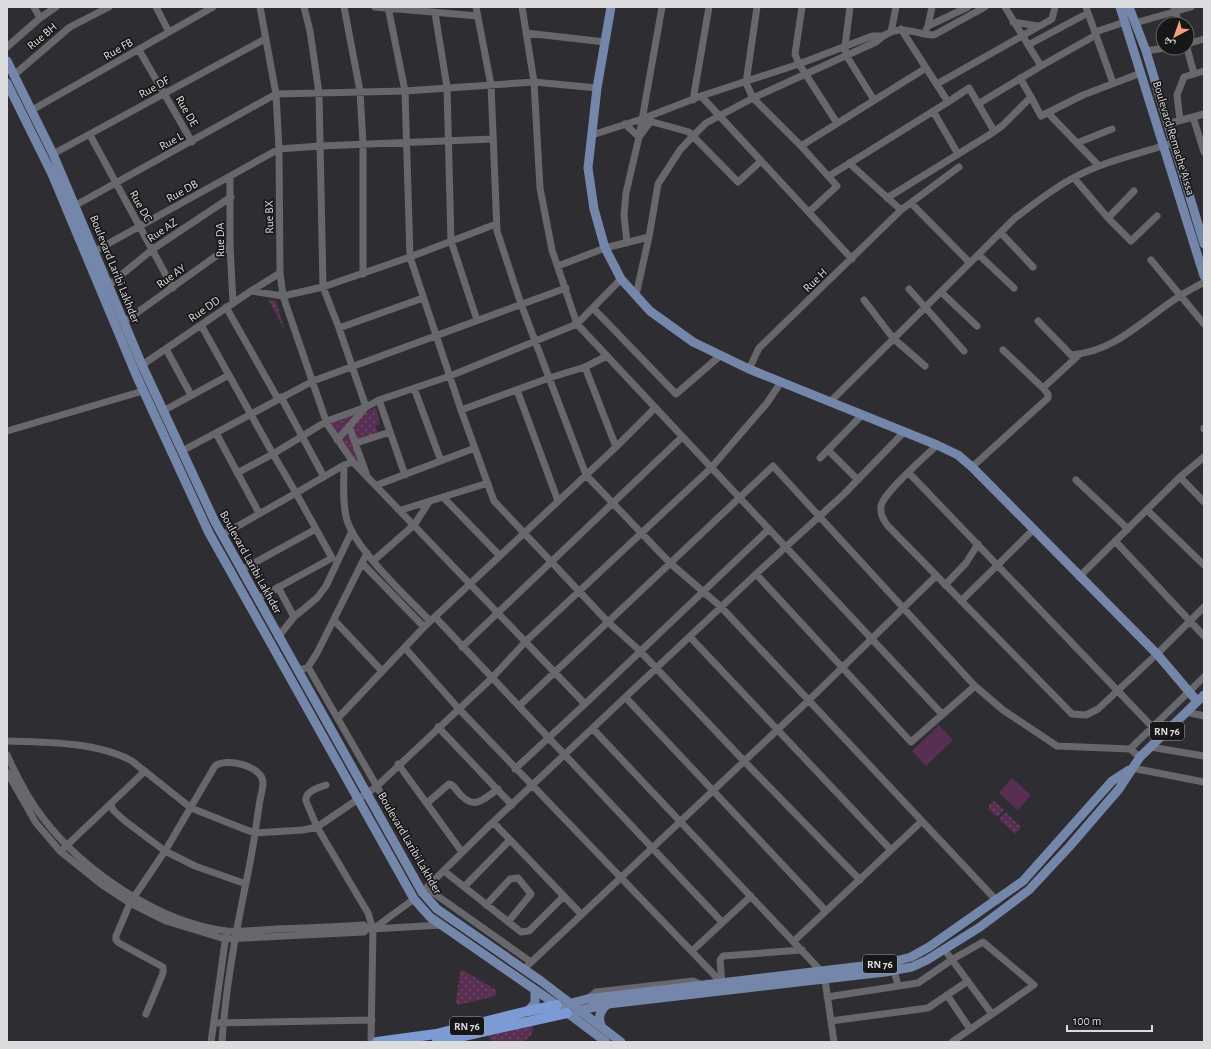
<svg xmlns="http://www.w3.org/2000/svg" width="1211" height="1049" font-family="'Alegreya Sans','Noto Naskh Arabic',sans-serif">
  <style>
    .grass { fill: url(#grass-dots) }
    .park { fill: #582f53 }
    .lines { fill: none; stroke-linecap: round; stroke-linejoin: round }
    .minor { stroke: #68686c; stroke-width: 7 }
    .major { stroke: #7486aa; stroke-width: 9 }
    .highway { stroke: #7c9ad3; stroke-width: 10 }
    .labels { text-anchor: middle; stroke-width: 3.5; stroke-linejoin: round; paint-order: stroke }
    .shield { fill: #171718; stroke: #a1a1a3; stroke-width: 1 }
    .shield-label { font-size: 11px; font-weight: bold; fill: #dcdcde }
    .street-label { font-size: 12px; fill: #dcdcde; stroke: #171718 }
  </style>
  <defs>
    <pattern id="grass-dots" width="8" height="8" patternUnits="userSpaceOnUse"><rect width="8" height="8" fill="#582f53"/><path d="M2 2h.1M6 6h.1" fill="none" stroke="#6f4d6b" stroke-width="1.8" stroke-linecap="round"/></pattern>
  </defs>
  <rect width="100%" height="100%" fill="#2e2e32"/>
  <path class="grass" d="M268 299 276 301 285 331Z
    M376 407 380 424 375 426 378 432 360 440 356 439 351 428 362 415Z
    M357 412 337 435 328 422Z
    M347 433 360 463 358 464 338 440Z
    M994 801 1004 810 997 817 988 809 990 804Z
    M1006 812 1021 827 1015 834 999 819Z
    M463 970 496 990V996L458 1005 456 1002 460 972Z
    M533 1025C533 1048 509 1042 492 1042L488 1036Z"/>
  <path class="park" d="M939 725 953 740 926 766 912 751Z
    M1012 778 1031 795 1018 810 999 793Z"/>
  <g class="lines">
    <path class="minor" d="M34 7 40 18
      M156 7 169 32
      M260 7 276 94 279 149 280 273 283 296 327 424 353 462 585 704 515 769
      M304 7 310 31 319 93 323 287 339 328 366 407 337 440
      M344 7 360 91 363 144V274
      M375 7 478 16
      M388 7 405 91 410 257 461 410 494 501 607 621 640 651 744 761 860 880
      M476 7 491 85 497 231 521 304 586 475 670 563 721 607 997 901
      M522 7 534 82 540 188 552 250 577 324 942 714
      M757 7 746 83 753 98 801 146 837 186 809 212
      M802 7 795 54 799 64 837 123
      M850 7 845 46 846 55 874 100
      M968 7 928 26 924 34 934 35 985 7
      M1005 7 1041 66
      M1174 7 1179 24
      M435 13 447 87 451 241 477 320
      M1088 13 1113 83
      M1013 22 1038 26
      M1135 23 1191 7
      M928 26 932 7
      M891 32 896 7
      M1095 32 1125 22
      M526 33 605 42
      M1187 44 1204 39
      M1028 45 1088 13 1086 7
      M7 47 40 18 56 7
      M1187 48 1194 74
      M139 50 192 142
      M1146 51 1165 48
      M14 75 70 27 109 7
      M1020 78 1031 97
      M937 84 1052 19 1055 7
      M701 96 852 259
      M693 100 709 7
      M948 102 969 88 994 131
      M978 104 1041 66 1096 35
      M32 110 213 7
      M933 111 958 154
      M1048 113 1099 166
      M1193 117 1204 152
      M642 119 689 132 738 182 761 161
      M1180 120 1177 95 1184 77 1204 71
      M625 124 639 137 651 121
      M1167 124 1204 114
      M90 135 173 288
      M592 135 642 119 701 96 799 64 872 36H883
      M1077 143 1112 129
      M801 146 926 68
      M53 154 265 39
      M849 163 901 210
      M829 176 948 102 901 29
      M230 178V246L233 302
      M1074 178 1108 218 1131 241 1157 216
      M887 198 989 135 1002 126 1031 97 1041 116 1083 95 1141 73
      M911 203 970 263
      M76 205 276 94 405 91 534 82 597 88
      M1108 218 1134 191
      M1001 233 1033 267
      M627 243 624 215 626 193 639 137 662 7
      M95 251 279 149 320 146 493 139
      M979 255 1014 288
      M1151 260 1204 324
      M558 266 605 248 649 237
      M109 285 153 249 231 197
      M909 289 964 351
      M251 291 280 273
      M941 292 977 326
      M636 295 649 237 658 184 680 150 693 136 706 123 753 98 876 42C893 26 904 29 924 34
      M864 300 893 338 925 366
      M226 307 278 399
      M593 308 676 394 721 355
      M1038 321 1071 355C1117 351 1143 319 1180 296 1187 291 1196 287 1204 282
      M124 322 230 246
      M201 325 273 454 327 421 366 407 379 400 450 376 577 324 621 279
      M339 328 423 298
      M166 349 191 395
      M1003 350 1043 388 1080 354
      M142 365 251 291 283 296 323 287 410 257 496 224
      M749 369 759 348 901 210 959 167
      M414 388 441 461
      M517 390 558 501
      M281 397 324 477
      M379 400 405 475
      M830 402 1015 218C1034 204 1052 189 1073 178 1104 161 1139 154 1172 143
      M461 410 549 378 585 367 607 356
      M163 411 229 375
      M349 426 366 473
      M1204 428V429
      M7 431 143 391
      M216 433 259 513
      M356 443 390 432
      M937 445C925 457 884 492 881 506 880 514 883 520 888 526L1072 714 1086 715 1098 709 1157 654 1204 607
      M616 447 655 408
      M828 450 858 480
      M182 451 313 381 566 288
      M820 458 862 415
      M344 465C344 483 342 503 347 520 355 549 408 598 430 621
      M972 467 1048 398V394L1043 388
      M909 473 1161 736
      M1180 477 1204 502
      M1076 480 1128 529
      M377 485 475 448
      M443 497 500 556
      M401 510 488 483
      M1147 510 1204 565
      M222 535 296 493 273 454 237 473
      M1115 541 1204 636
      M373 561 414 525 429 502
      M362 563 424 627
      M241 570 316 529 296 493 344 465 353 462
      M756 574 911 742 975 686
      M1079 577 1180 477 1204 457
      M945 585 966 563 978 544
      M278 587 294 617
      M257 599 332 558 316 529
      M961 601 1033 530
      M435 617 722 922
      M334 620 382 671
      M278 637 294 617 317 598 326 586 352 531
      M690 637 891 850
      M462 647 682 437
      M405 648 459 709 722 983
      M308 667 317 653 367 553
      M298 671 308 667 428 875 432 892 531 962
      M626 698 826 911
      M585 704 769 529
      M519 706 773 466 975 686 1003 710 1057 746 1130 749
      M1186 712 1204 716
      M338 718 424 627 616 447 585 367
      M438 727 512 805
      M593 729 821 971
      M7 741C46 742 98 742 132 761L191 808 244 829 255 833 303 830 317 827 376 787 492 678 526 641 711 468 767 403 781 382
      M1150 747 1204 756
      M7 755C17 777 28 799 43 818 83 871 160 923 227 931 243 932 260 930 276 929 305 928 334 927 364 925L367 929H373L441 925
      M1140 757 1130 749 1204 677
      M398 764 462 852
      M1132 768 1204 782
      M7 772 36 823 60 851 101 884 130 903 166 921 225 939 364 932 367 929
      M326 785C318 788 305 791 306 801L317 827 368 913 373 929 371 1042
      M427 803 449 784C454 785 455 788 458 792 474 811 481 801 498 789
      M110 804 114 811 125 821 165 851 195 866 246 884
      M493 822 581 914
      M64 848 145 771
      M444 871 521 932 529 931 564 896
      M464 887 510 840
      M422 892 493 822 756 574 844 494 904 432
      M486 905 510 879 518 878 531 894 508 922
      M373 929 414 899
      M794 941 922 821
      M944 949 992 1014
      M692 951 751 896
      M524 969 809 700 936 576
      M894 971 898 985
      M825 980 834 1042
      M722 983 720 960 723 956 802 950
      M947 995 970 1029
      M827 997 918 983 953 959 983 942 1034 985 952 1042
      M587 999 596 992 693 981 702 985
      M146 1014 163 973V967L119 943 116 940V936L130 903 165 851 215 766C226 757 262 766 263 782 263 789 260 798 259 806 256 827 253 848 249 868 237 926 226 983 222 1042
      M831 1021 928 1008 968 981
      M214 1023 372 1020
      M211 1042 226 935"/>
    <path class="major" d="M611 7 597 88 588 168 594 209 605 248 621 279 650 311 693 342 749 369 937 445 958 455 972 467 1157 654 1197 701
      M1120 7 1204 276
      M1129 7 1146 51 1204 244
      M7 61 53 154 142 365 215 522 422 892 437 909 541 981 621 1042
      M7 83 52 174 137 377 209 533 414 899 430 917 557 1005 606 1042
      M567 1004 587 999 888 963 911 957 929 947 1023 881 1112 781 1129 770
      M528 1011 535 1003V990
      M577 1011 608 1004 885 972 912 967 927 960 980 927 1029 890 1069 847 1119 789 1140 757 1204 695
      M602 1027C597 1018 600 1010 608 1004"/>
    <path class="highway" d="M377 1042 436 1034 528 1011 557 1005
      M437 1042 567 1013"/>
  </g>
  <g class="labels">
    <g class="shield">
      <rect x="1150" y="722" width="34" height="18" rx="3"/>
      <rect x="863" y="955" width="34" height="18" rx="3"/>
      <rect x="450" y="1017" width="34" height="18" rx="3"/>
    </g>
    <g class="shield-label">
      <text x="1167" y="735">RN 76</text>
      <text x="880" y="968">RN 76</text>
      <text x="467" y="1030">RN 76</text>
    </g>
    <g class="street-label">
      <text transform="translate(42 36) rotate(-40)" y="4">Rue BH</text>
      <text transform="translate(118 49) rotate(-30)" y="4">Rue FB</text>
      <text transform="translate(154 87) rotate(-29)" y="4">Rue DF</text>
      <text transform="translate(187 111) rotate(60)" y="4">Rue DE</text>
      <text transform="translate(1174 138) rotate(73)" y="4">Boulevard Remache Aissa</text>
      <text transform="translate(171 141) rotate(-29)" y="4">Rue L</text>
      <text transform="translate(182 191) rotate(-29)" y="4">Rue DB</text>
      <text transform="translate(141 206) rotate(61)" y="4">Rue DC</text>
      <text transform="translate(269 217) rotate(-91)" y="4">Rue BX</text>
      <text transform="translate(162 230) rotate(-34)" y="4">Rue AZ</text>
      <text transform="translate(220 240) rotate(-91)" y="4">Rue DA</text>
      <text transform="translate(115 269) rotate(68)" y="4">Boulevard Laribi Lakhder</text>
      <text transform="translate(171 276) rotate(-36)" y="4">Rue AY</text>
      <text transform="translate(815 280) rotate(-44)" y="4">Rue H</text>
      <text transform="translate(204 309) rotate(-35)" y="4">Rue DD</text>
      <text transform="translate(251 562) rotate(61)" y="4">Boulevard Laribi Lakhder</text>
      <text transform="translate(410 843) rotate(60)" y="4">Boulevard Laribi Lakhder</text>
    </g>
  </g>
  <rect width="1211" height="1049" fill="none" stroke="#dcdcde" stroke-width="16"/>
  <g transform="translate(1175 36) rotate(221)"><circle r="19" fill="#171718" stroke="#666667"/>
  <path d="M0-3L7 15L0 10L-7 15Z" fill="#f3a082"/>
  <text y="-6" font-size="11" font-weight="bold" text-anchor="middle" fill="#dcdcde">ش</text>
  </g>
  <path d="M1067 1025v6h85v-6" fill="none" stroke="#dcdcde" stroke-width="2"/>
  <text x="1073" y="1025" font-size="12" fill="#dcdcde" stroke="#171718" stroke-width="3" paint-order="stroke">100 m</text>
</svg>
